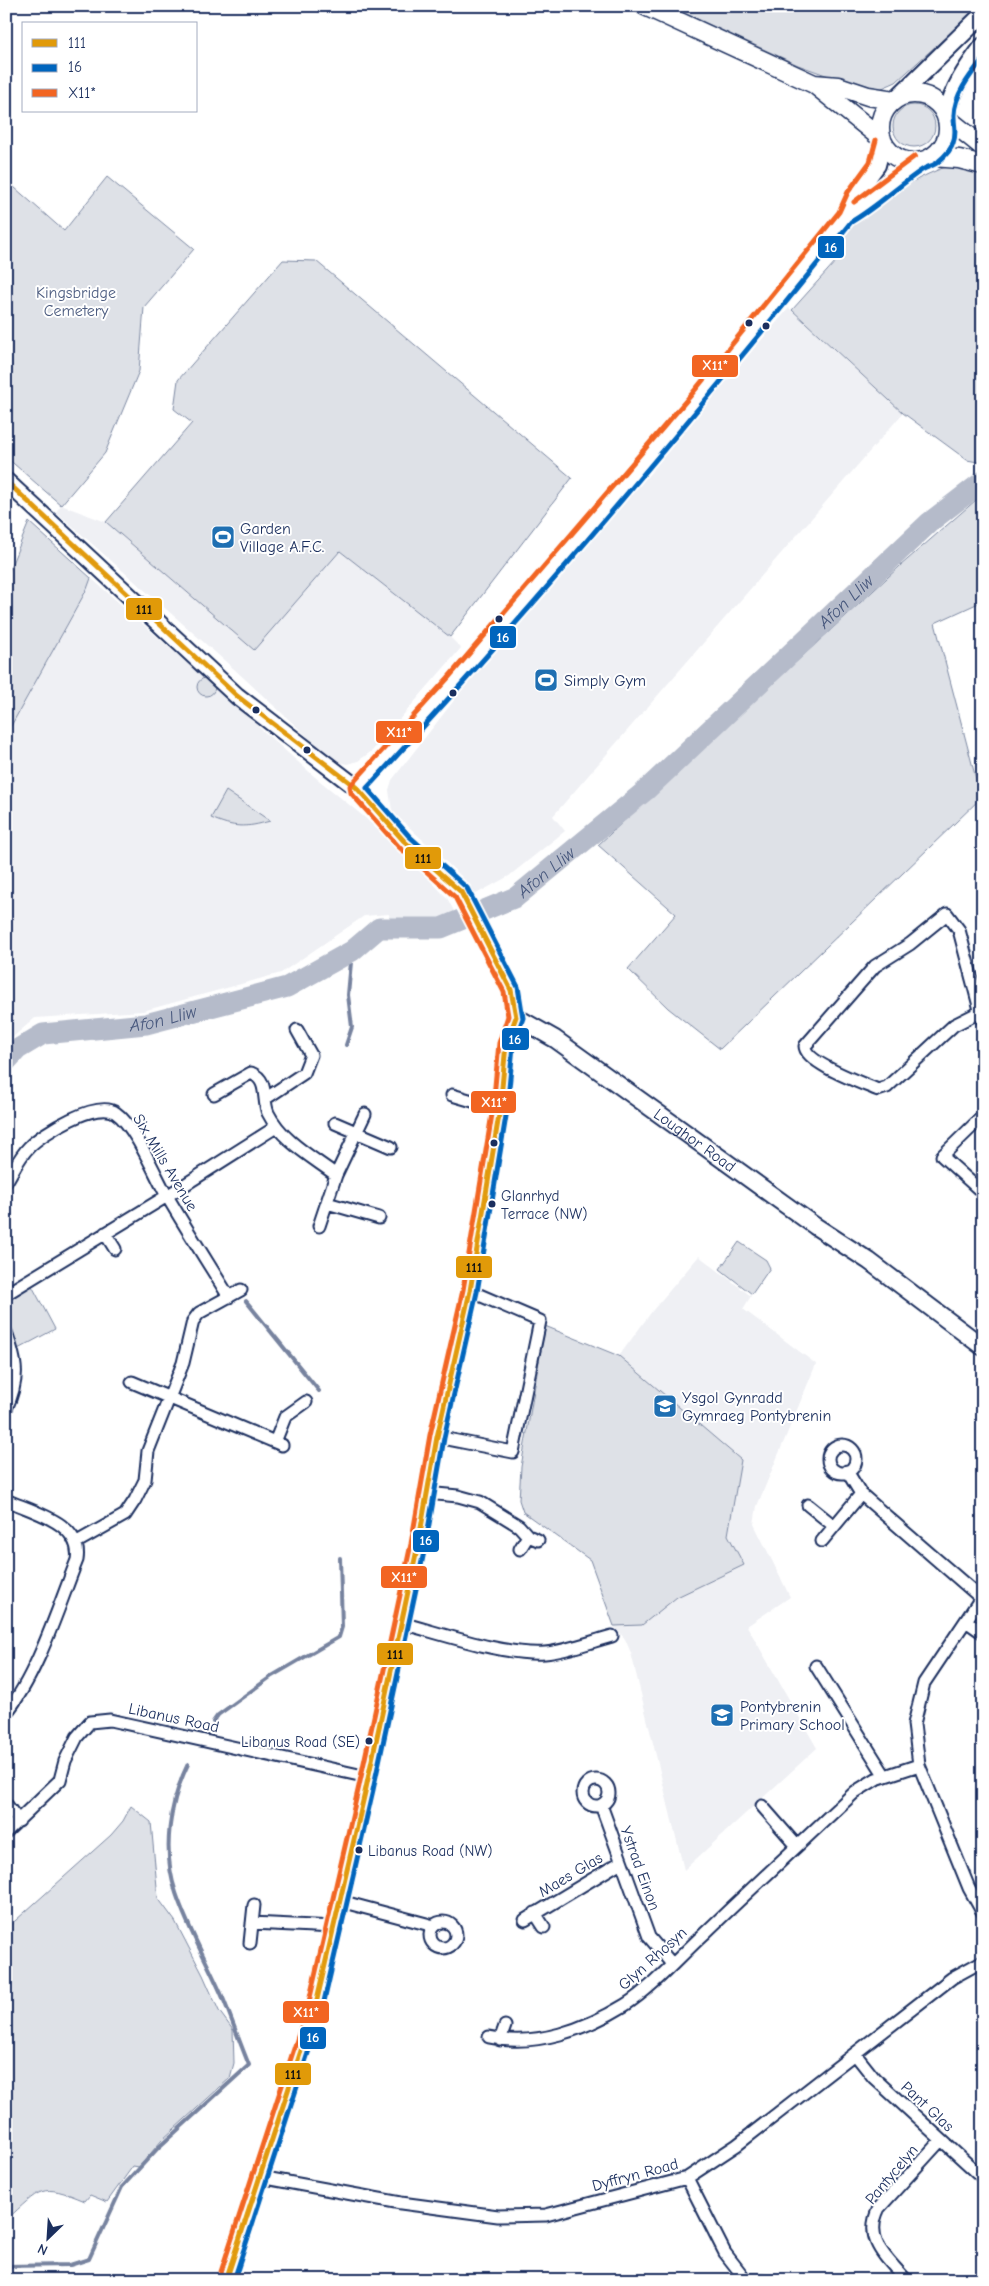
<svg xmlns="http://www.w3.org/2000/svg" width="989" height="2286" font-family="'Comic Neue',sans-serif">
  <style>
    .built { fill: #eff0f4 }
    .green { fill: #dee1e7; stroke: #7c88a2 }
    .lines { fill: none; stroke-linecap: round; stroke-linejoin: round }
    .stream { stroke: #77839f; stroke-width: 4 }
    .river { stroke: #b5bbca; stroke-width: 21 }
    .minor-casing { stroke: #1b2f5e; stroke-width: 15 }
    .secondary-casing { stroke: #1b2f5e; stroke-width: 20 }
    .primary-casing { stroke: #1b2f5e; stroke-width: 21 }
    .minor { stroke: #fff; stroke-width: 11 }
    .secondary { stroke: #fff; stroke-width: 16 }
    .primary { stroke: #fff; stroke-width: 18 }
    .bus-1-casing { stroke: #fff; stroke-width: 9 }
    .bus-2-casing { stroke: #fff; stroke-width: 9 }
    .bus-3-casing { stroke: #fff; stroke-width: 9 }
    .bus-1 { stroke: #e19a09; stroke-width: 5 }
    .bus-2 { stroke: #0065bd; stroke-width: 5 }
    .bus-3 { stroke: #f26522; stroke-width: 5 }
    .bus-dot { fill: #1b2f5e; stroke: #fff; stroke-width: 2 }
    .labels { text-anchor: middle; stroke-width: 4; stroke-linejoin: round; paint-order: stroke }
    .bus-label { font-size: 15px; fill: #1b2f5e; stroke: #fff; text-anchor: start }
    .park-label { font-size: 16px; fill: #4c5c80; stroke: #fff }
    .poi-label { font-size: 16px; fill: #1b2f5e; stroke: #fff; text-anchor: start }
    .street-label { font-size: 16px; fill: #1b2f5e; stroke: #fff }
    .water-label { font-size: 18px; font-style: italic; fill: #49597e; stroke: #fff }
    .line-badge { stroke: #fff; stroke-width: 2 }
    .badge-label { font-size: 14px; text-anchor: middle; font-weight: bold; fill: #fff }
    .pale-badge-label { font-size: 14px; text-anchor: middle; font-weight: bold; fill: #111 }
  </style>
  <rect width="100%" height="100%" fill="#fff"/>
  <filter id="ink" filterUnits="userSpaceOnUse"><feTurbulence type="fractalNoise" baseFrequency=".02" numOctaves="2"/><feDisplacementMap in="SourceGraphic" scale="10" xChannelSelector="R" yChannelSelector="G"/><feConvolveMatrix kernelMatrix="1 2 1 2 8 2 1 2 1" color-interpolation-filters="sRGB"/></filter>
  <g filter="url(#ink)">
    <path class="built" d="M789 308 903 413 553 816 565 831 509 876 476 894 461 876 392 811 389 790 392 780 480 667Z
      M61 505 106 522 254 650 340 551 450 637 461 648 372 751 358 761 347 764 334 761 234 669 56 512Z
      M91 578 315 777 363 816 428 878 447 898 461 924 390 925 389 914 364 916 281 973 143 1011 35 1018 6 1043V735L87 589Z
      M699 1256 751 1296 743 1309 816 1364 757 1506 754 1524 790 1597 747 1626 817 1748 684 1870 631 1653 625 1639 614 1626 590 1560 523 1512 519 1500 521 1467 545 1326 619 1356 653 1310Z"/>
    <path class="green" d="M669 6H980L896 82 880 89 859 87 798 65Z
      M893 126a21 21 0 1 1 42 0a21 21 0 1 1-42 0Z
      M954 164 983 173V463L967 460 903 413 792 310 845 251 836 243C867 206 909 179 954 164Z
      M107 177 194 249 144 307 139 371 105 453 61 505 6 457V180L64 231Z
      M283 260 316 261 572 478 450 637 340 551 254 650 106 522 192 423 174 409 178 380Z
      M983 497V601L935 623 981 798 720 1049 668 1008 628 969 676 914 598 845 900 566 976 500Z
      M29 522 91 578 87 589 6 735V578Z
      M197 687a9 9 0 1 1 18 0a9 9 0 1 1-18 0Z
      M226 791 270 821C246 828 234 828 211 818Z
      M739 1242 766 1260 770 1268 752 1294 720 1269Z
      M31 1284 55 1329 16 1350 6 1323V1298Z
      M545 1326 619 1356 741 1460 728 1535 744 1565 677 1597 642 1625 614 1626 590 1560 523 1512 519 1500 521 1467Z
      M131 1806 151 1822 158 1898 175 1921 203 1975 219 2011 233 2030 234 2063 230 2078 162 2140 139 2167 133 2166 107 2202 90 2195 85 2201C40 2182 41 2189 6 2220V1929L111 1835 123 1821Z"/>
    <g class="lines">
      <path class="stream" d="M346 1045 352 1027 348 995 352 951
        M246 1301 319 1391
        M213 1722 218 1715 272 1676 339 1637 342 1627 340 1558
        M6 2266 70 2265 89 2259 122 2187 159 2147 249 2065C240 2043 232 2020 223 1998 208 1963 188 1929 176 1893 162 1852 169 1803 188 1764"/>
      <path class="river" id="s1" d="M6 1062 18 1049 43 1034 146 1024 287 987 352 951 379 928H441L516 897 645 791 930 522 983 481"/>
      <g class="minor-casing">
        <path id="minor" d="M980 1012 954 1025 887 1087 878 1090C862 1083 805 1063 805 1046L875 966 910 944 947 914 959 930 983 1021
          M214 1094 251 1073C269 1080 262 1099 268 1113 282 1141 312 1157 336 1175L319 1226
          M452 1095 500 1109
          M265 1099 304 1073 311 1055 297 1030
          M983 1116 942 1156 983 1193
          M335 1123 391 1147
          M336 1175 365 1114
          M6 1182C13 1171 19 1157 29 1147 42 1133 98 1099 116 1113 135 1126 155 1175 167 1196 187 1230 208 1263 229 1297
          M327 1203 379 1218
          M105 1233 115 1249
          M6 1294 167 1196 276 1127
          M6 1332C17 1363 20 1378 6 1409
          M132 1382 282 1445
          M437 1437 513 1452 540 1321 470 1291
          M275 1442 285 1417 306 1402
          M828 1459a14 14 0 1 1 28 0a14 14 0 1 1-28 0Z
          M847 1471 861 1494 981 1598
          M426 1493 458 1496 480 1502 519 1526 528 1536 538 1540
          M6 1500C33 1512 83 1523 77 1560 59 1605 37 1676 6 1713
          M808 1505 834 1526
          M822 1541 861 1494
          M77 1542 125 1515 135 1500 145 1480 148 1451 183 1363 193 1321 199 1313 241 1290
          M520 1549 528 1536
          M983 1595 924 1683 914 1724 919 1765 969 1888 983 1913
          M966 1621 983 1633
          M401 1623C440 1633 505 1656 545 1653 567 1651 590 1642 612 1636
          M816 1666 885 1776
          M583 1793a13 13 0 1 1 26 0a13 13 0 1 1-26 0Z
          M6 1804 19 1821
          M601 1805 649 1937 672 1964
          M762 1806 797 1846
          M6 1832 60 1780 65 1761 77 1737 90 1722 110 1720 368 1777
          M340 1901 434 1926
          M535 1913 544 1927
          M525 1920 621 1862
          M430 1935a13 13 0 1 1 26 0a13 13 0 1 1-26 0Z
          M252 1923 334 1927
          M250 1943 254 1905
          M489 2037C535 2048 586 2029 625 2005 652 1988 680 1956 704 1934 754 1886 805 1839 855 1792L876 1779 919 1765
          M500 2040 505 2026
          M855 2054 874 2078 983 2178
          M260 2177 401 2203 498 2216 546 2215 687 2178 737 2145 952 1978 983 1961
          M687 2178 725 2253 746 2280
          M751 2280H763
          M906 2280C886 2257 863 2240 879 2208L941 2140"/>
      </g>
      <g class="secondary-casing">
        <g id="secondary">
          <path d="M897 98 983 14"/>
          <path d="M946 115C954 86 965 70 983 46"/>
          <path d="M846 216 865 205 920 162"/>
          <path id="s2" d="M6 481 237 696 357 788 404 841 461 892 511 990 516 1017 555 1039 815 1226 869 1261 983 1347"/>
          <path d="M357 788 454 683 697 400 846 216 854 196 877 165 883 142"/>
          <path d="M226 2280 315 2008 366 1788 418 1545 437 1437 470 1291 500 1109 506 1044 516 1017"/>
        </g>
      </g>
      <g class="primary-casing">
        <path id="primary" d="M645 6 814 84 882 139
          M814 84 838 86 868 96 894 100
          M880 128a34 34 0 1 1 68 0a34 34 0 1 1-68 0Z
          M948 119 983 147
          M933 157 959 159 983 165"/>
      </g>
      <use href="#minor" class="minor"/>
      <use href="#secondary" class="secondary"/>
      <use href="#primary" class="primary"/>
      <g class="bus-1-casing">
        <path id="bus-1" d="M6 481 237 696 357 788 404 841 461 892 511 990 516 1017
          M226 2280 315 2008 366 1788 418 1545 437 1437 470 1291 500 1109 506 1044 516 1017"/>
      </g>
      <g class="bus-2-casing">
        <path id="bus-2" d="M234 2280 322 2010 373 1790 425 1547 444 1438 477 1292 507 1110 513 1046 523 1018 518 987 467 888 409 836 367 788C536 606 695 415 851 222 877 207 898 186 922 170 928 166 935 166 939 161 945 156 951 150 953 143 957 133 954 127 954 117 953 96 971 74 983 59"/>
      </g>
      <g class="bus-3-casing">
        <path id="bus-3" d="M854 202 915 156
          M219 2278 308 2006 359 1786 411 1544 430 1435 463 1290 493 1108 499 1043 508 1016 504 992 455 897 399 847 351 793 350 786 448 678 691 395 839 212 848 192 870 162 876 140"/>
      </g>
      <use href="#bus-1" class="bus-1"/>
      <use href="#bus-2" class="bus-2"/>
      <use href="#bus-3" class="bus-3"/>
    </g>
  </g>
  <defs>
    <g id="stadium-square" transform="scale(1.25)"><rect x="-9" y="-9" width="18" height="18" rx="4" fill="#1f6fb2" stroke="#fff"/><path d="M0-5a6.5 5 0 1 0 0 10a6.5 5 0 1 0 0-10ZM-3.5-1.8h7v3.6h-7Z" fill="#fff"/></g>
    <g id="school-square" transform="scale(1.25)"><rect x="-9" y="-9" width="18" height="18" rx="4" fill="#1f6fb2" stroke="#fff"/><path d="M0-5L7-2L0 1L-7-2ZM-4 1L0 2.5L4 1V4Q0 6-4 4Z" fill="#fff"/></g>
  </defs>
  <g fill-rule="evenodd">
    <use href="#stadium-square" x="223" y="537"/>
    <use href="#stadium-square" x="546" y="680"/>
    <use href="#school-square" x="665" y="1406"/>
    <use href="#school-square" x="722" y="1715"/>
  </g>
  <g class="bus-dot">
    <circle cx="749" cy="323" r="4.5"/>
    <circle cx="766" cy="326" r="4.5"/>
    <circle cx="499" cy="619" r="4.5"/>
    <circle cx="453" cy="693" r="4.5"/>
    <circle cx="256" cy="710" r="4.5"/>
    <circle cx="307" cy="750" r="4.5"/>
    <circle cx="494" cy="1143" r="4.5"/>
    <circle cx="492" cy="1204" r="4.5"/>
    <circle cx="369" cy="1741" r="4.5"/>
    <circle cx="359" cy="1850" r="4.5"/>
  </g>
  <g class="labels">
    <g class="bus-label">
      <text x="501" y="1201">Glanrhyd<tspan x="501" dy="18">Terrace (NW)</tspan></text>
      <text x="360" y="1747" text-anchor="end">Libanus Road (SE)</text>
      <text x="368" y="1856">Libanus Road (NW)</text>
    </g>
    <g class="park-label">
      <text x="76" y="298">Kingsbridge<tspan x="76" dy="18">Cemetery</tspan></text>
    </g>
    <g class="poi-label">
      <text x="240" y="534">Garden<tspan x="240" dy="18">Village A.F.C.</tspan></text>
      <text x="564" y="686">Simply Gym</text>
      <text x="682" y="1403">Ysgol Gynradd<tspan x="682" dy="18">Gymraeg Pontybrenin</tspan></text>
      <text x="740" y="1712">Pontybrenin<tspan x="740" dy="18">Primary School</tspan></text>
    </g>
    <g class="street-label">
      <text dy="6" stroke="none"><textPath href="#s2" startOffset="969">Loughor Road</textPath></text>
      <text transform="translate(166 1162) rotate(59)" y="6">Six Mills Avenue</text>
      <text transform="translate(174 1717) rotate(12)" y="6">Libanus Road</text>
      <text transform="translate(641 1868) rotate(70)" y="6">Ystrad Einon</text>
      <text transform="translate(570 1874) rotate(-31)" y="6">Maes Glas</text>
      <text transform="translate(652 1958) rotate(-42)" y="6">Glyn Rhosyn</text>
      <text transform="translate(928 2106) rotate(43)" y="6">Pant Glas</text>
      <text transform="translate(635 2174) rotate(-15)" y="6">Dyffryn Road</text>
      <text transform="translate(891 2174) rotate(-50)" y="6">Pantycelyn</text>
    </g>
    <g class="water-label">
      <text dy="6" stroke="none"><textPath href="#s1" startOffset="992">Afon Lliw</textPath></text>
      <text dy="6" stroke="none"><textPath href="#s1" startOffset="588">Afon Lliw</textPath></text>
      <text dy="6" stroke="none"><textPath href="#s1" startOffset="168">Afon Lliw</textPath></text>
    </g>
  </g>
  <g class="line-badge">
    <rect x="817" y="235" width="28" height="24" rx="5" fill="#0065bd"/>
    <rect x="691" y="354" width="48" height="24" rx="5" fill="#f26522"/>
    <rect x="125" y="597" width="38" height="24" rx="5" fill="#e19a09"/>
    <rect x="489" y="625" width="28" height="24" rx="5" fill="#0065bd"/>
    <rect x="375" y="720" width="48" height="24" rx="5" fill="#f26522"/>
    <rect x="404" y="846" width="38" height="24" rx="5" fill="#e19a09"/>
    <rect x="501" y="1027" width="29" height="24" rx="5" fill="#0065bd"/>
    <rect x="470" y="1090" width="47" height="24" rx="5" fill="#f26522"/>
    <rect x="455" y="1255" width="38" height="24" rx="5" fill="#e19a09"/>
    <rect x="412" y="1529" width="28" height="24" rx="5" fill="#0065bd"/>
    <rect x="380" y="1565" width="48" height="24" rx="5" fill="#f26522"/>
    <rect x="376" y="1642" width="38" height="24" rx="5" fill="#e19a09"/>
    <rect x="282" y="2000" width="48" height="24" rx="5" fill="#f26522"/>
    <rect x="299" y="2026" width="28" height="24" rx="5" fill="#0065bd"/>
    <rect x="274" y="2062" width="38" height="24" rx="5" fill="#e19a09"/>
  </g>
  <g class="badge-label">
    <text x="831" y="252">16</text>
    <text x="715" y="370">X11*</text>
    <text x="503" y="642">16</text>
    <text x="399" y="737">X11*</text>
    <text x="515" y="1044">16</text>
    <text x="494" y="1107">X11*</text>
    <text x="426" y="1545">16</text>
    <text x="404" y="1582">X11*</text>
    <text x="306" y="2017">X11*</text>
    <text x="313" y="2042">16</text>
  </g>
  <g class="pale-badge-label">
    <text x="144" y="614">111</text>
    <text x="423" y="863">111</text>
    <text x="474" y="1272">111</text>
    <text x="395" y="1659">111</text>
    <text x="293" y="2079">111</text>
  </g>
  <rect width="989" height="2286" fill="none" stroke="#fff" stroke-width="25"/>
  <rect x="12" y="12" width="964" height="2261" fill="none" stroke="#1b2f5e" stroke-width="2" filter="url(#ink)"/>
  <rect x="22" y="22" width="175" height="90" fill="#ffffff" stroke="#a4acbf"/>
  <rect x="32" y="39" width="25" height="8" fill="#e19a09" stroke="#a4acbf"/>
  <text x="68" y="48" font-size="15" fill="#1b2f5e">111</text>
  <rect x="32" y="64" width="25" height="8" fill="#0065bd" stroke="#a4acbf"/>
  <text x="68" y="72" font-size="15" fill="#1b2f5e">16</text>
  <rect x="32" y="89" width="25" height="8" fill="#f26522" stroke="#a4acbf"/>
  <text x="68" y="98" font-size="15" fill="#1b2f5e">X11*</text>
  <g transform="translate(48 2238) rotate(205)" stroke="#ffffff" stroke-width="4" paint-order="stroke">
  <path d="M0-4L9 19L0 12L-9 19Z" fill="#1b2f5e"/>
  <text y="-8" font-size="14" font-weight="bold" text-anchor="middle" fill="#1b2f5e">N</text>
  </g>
</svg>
